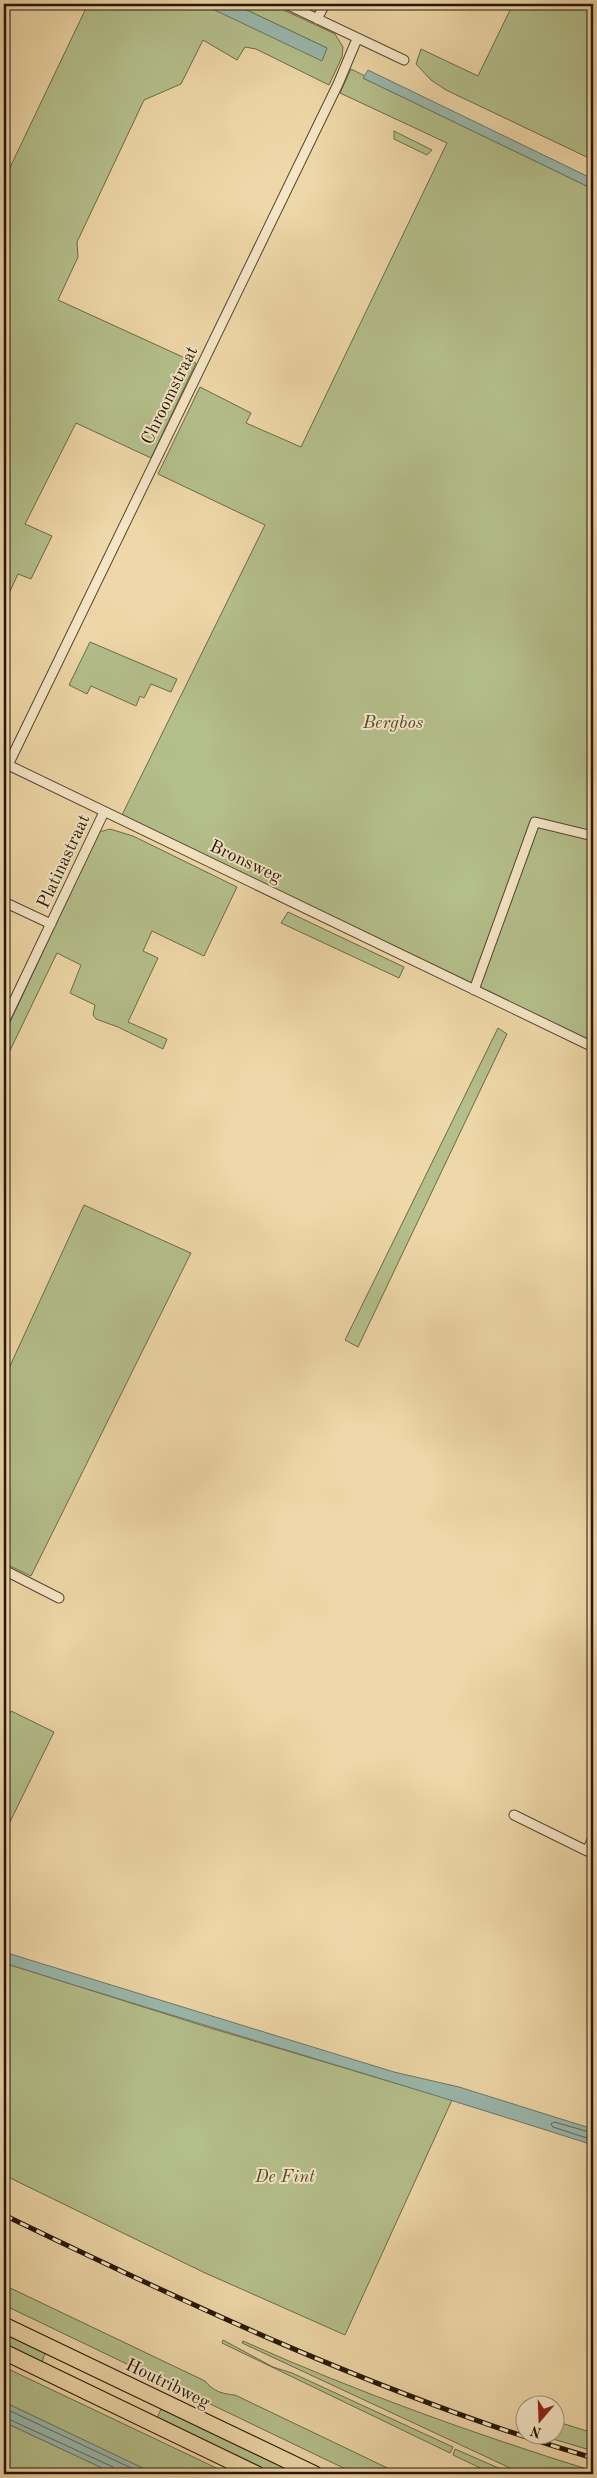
<svg xmlns="http://www.w3.org/2000/svg" width="597" height="2478" font-family="'Old Standard TT',serif">
  <style>
    .green { fill: #b4bf8b; stroke: #6c6a46 }
    .water { fill: #9ab8ad; stroke: #6b7769 }
    .lines { fill: none; stroke-linecap: round; stroke-linejoin: round }
    .shore { stroke: #5f6758; stroke-width: 1 }
    .street-casing { stroke: #56462c; stroke-width: 11 }
    .primary-casing { stroke: #241602; stroke-width: 17 }
    .street { stroke: #f4e5c6; stroke-width: 9 }
    .primary { stroke: #eed7a8; stroke-width: 15 }
    .rail-casing { stroke: #241602; stroke-width: 5 }
    .rail { stroke: #f4e5c6; stroke-width: 3; stroke-dasharray: 9; stroke-linecap: butt }
    .labels { text-anchor: middle; stroke-width: 4; stroke-linejoin: round; paint-order: stroke }
    .street-label { font-size: 18px; fill: #241602; stroke: #f4e5c6 }
    .park-label { font-size: 18px; font-style: italic; fill: #4f492b; stroke: #f4e5c6 }
  </style>
  <rect width="100%" height="100%" fill="#eed7a8"/>
  <filter id="stains"><feTurbulence type="fractalNoise" baseFrequency=".004" numOctaves="4"/><feColorMatrix values="0 0 0 0 .2 0 0 0 0 .09 0 0 0 0 .02 0 0 0 .5 -.17"/></filter>
  <radialGradient id="worn" r=".72"><stop offset=".6" stop-color="#630" stop-opacity="0"/><stop offset="1" stop-color="#630" stop-opacity=".3"/></radialGradient>
  <path class="green" d="M88 4H202L322 60 327 48 234 4H271L335 34 343 47 342 57 329 85 256 49 245 47 237 60 203 40 181 84 144 100 77 242 78 257 58 300 196 363 151 458 76 423 25 524 52 536 31 579 18 574 4 604V180Z
    M513 4H593V160L446 90 431 80 416 64 421 49 478 76Z
    M351 69 365 76 363 78 593 189V1043L122 815 265 525 158 474 200 387 251 413 246 423 301 447 447 143 340 93Z
    M394 131 432 150 427 155 394 139Z
    M90 642 177 679 171 692 151 684 144 698 140 696 136 706 91 686 87 694 69 685Z
    M110 829 133 836 237 887 204 956 152 931 143 951 158 958 128 1022 167 1039 163 1049 118 1027 96 1019 93 1015 95 1005 70 993 81 965 57 953 4 1063V1035L99 832Z
    M288 912 404 967 399 978 281 923Z
    M498 1028 507 1034 358 1347 345 1340Z
    M84 1205 191 1253 31 1576 4 1563V1379Z
    M11 1711 54 1732 4 1834V1726Z
    M4 1963 207 2027 452 2100 345 2335 203 2272 4 2175Z
    M4 2285 205 2381C213 2391 222 2394 235 2395L400 2474H356L4 2305Z
    M4 2331 46 2351 41 2364 4 2348Z
    M223 2340 273 2367 292 2373 453 2447 450 2453 222 2343Z
    M243 2341C357 2392 474 2434 593 2471V2474H523L242 2343Z
    M4 2367 229 2474H155L4 2402Z
    M162 2407 302 2474H267L156 2420Z
    M555 2421 593 2433V2451L543 2436H554Z
    M4 2422 115 2474H4Z
    M455 2449 512 2474H493L453 2455Z"/>
  <path class="water" d="M202 4H234L327 48 322 61Z
    M368 70 593 179V189L363 78Z
    M4 1952 394 2072 459 2087 593 2129V2145C397 2082 200 2025 4 1963Z
    M4 2402 149 2471 155 2474H115L4 2422Z"/>
  <g class="lines">
    <path class="shore" d="M593 2133 554 2122 551 2124 553 2127 593 2140
      M4 2408 144 2474
      M4 2417 113 2467 116 2474"/>
    <g class="street-casing">
      <path id="street" d="M286 4 404 60
        M317 19 325 4
        M4 763 593 1047
        M8 765 338 84 357 39
        M4 902 51 924
        M474 990 535 822 593 836
        M4 1022 104 812
        M4 1570 59 1598
        M514 1815 587 1851 593 1838"/>
    </g>
    <g class="primary-casing">
      <path id="primary" d="M4 2325 315 2474
        M4 2352 257 2474"/>
    </g>
    <use href="#street" class="street"/>
    <use href="#primary" class="primary"/>
    <g class="rail-casing">
      <path id="rail" d="M4 2215C196 2308 388 2398 593 2458"/>
    </g>
    <use href="#rail" class="rail"/>
  </g>
  <g class="labels">
    <g class="street-label">
      <text transform="translate(169 395) rotate(-64)" y="6">Chroomstraat</text>
      <text transform="translate(63 861) rotate(-65)" y="6">Platinastraat</text>
      <text transform="translate(246 861) rotate(25)" y="6">Bronsweg</text>
      <text transform="translate(168 2383) rotate(26)" y="6">Houtribweg</text>
    </g>
    <g class="park-label">
      <text x="393" y="728">Bergbos</text>
      <text x="285" y="2182">De Fint</text>
    </g>
  </g>
  <rect width="597" height="2478" fill="none" stroke="#eed7a8" stroke-width="20"/>
  <rect x="5" y="5" width="587" height="2468" fill="none" stroke="#241602" stroke-width="2.5"/>
  <rect x="10" y="10" width="577" height="2458" fill="none" stroke="#241602"/>
  <g transform="translate(540 2420) rotate(199)"><circle r="24" fill="#f4e5c6" stroke="#a19278"/>
  <path d="M0-4L9 19L0 12L-9 19Z" fill="#8f2418"/>
  <text y="-8" font-size="14" font-weight="bold" text-anchor="middle" fill="#241602">N</text>
  </g>
  <rect width="100%" height="100%" filter="url(#stains)"/>
  <rect width="100%" height="100%" fill="url(#worn)"/>
</svg>
